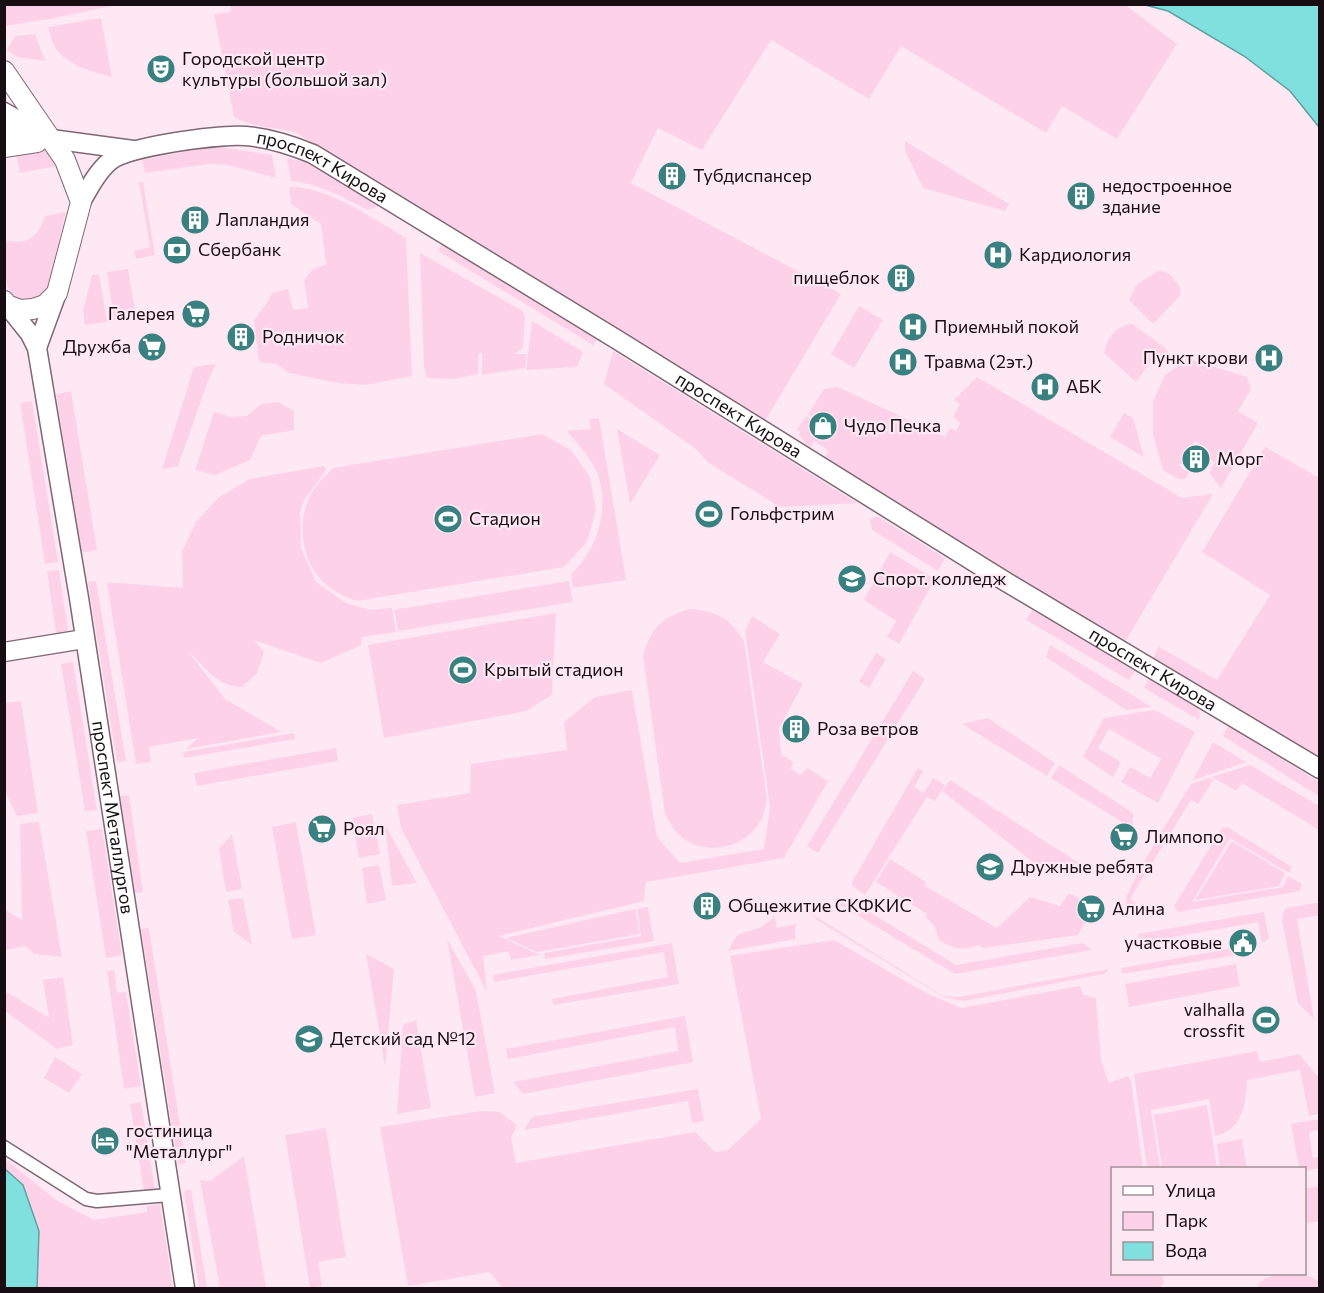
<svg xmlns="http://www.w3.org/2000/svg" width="1324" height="1293" font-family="Commissioner,sans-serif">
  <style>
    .green { fill: #fdd2e9 }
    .water { fill: #80e0de; stroke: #60a1a1; stroke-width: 1.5 }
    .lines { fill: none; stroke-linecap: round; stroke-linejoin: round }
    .minor-casing { stroke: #7f6874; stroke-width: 15 }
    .secondary-casing { stroke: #7f6874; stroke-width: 21 }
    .primary-casing { stroke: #7f6874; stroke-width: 22 }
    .minor { stroke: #fff; stroke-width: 12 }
    .secondary { stroke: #fff; stroke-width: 18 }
    .primary { stroke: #fff; stroke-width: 20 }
    .labels { text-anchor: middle; stroke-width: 4.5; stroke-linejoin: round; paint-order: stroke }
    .poi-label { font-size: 18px; fill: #160e12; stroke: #fde8f3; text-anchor: start }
    .street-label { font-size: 18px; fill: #160e12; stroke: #fde8f3 }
  </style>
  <rect width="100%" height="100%" fill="#fde8f3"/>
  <path class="green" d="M230 4H1124L1177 44 1117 139 1062 106 1046 133 901 46 869 99 771 40 702 150 658 128 631 183 841 294 765 421 295 132C272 127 254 128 234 117L214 14 231 12Z
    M4 5 5 4 117 5 49 19 5 26Z
    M101 18 112 77C93 72 64 65 54 45 51 40 50 33 48 27Z
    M35 34 45 61 17 57 7 50 15 36Z
    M905 141 1009 204 1005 211 923 188 905 151Z
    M214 146 272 155 276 178 228 165 208 164 145 173 142 160Z
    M42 149 51 155 57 166 20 173 16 152Z
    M287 158 311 163 382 205 368 210C343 198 319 183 291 181Z
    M139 182H143L155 255 136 259 134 251 150 247Z
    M289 187C328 186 373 219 406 238L412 376 365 385 338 383 289 373 276 364 259 362 254 320 268 301 272 293 288 289 293 310 308 308 304 280 312 270 326 264 321 224 291 204Z
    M66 212 48 286C42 296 37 300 25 300 0 300 5 259 4 240 29 245 37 238 45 216Z
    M442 244 599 338 593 345 438 251Z
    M420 253 521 310 525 315 523 348 514 354H527L525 368 482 375V353H479L478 374 454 379 427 378 424 367Z
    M128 269 136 316 114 320 107 272Z
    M1160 270 1170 274 1180 287V296L1153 324 1129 300 1137 284Z
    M99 274 107 322 85 325 83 310 92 275Z
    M859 306 883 320 854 368 831 354Z
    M532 321 583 352 577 367 526 370Z
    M1131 323 1164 347 1170 354 1152 360 1136 382 1104 353C1108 336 1114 329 1131 323Z
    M613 351 857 503 780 507 709 463 696 449 604 384Z
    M1189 359 1247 377 1251 389 1238 411 1258 423 1221 488 1209 473 1215 462 1202 454 1205 448 1195 441 1179 466 1189 473 1185 479H1178L1163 470 1153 434V401L1165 375Z
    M216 364 208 381 178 466 162 469 194 367Z
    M977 377 1182 498 1213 494 1124 644 834 469 835 463 825 457 829 451 814 441 810 448 799 435 800 432 797 430 806 416 817 423 814 429 824 436 833 421 823 414 819 421 808 414 824 389 838 387 945 437 950 428 956 431 960 423 953 417 960 404 954 400Z
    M71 391 97 550 82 553 56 394Z
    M32 401 58 562 45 564 20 403Z
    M278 402 294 411V430L261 436 250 460 215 475 195 470 214 412 230 417 247 416 261 404Z
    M1124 413 1133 418 1144 457 1110 437Z
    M599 418 626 580 573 588 571 574C598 550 612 503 595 468 588 455 577 443 567 431L591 429 589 419Z
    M617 429 660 455 630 504Z
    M542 434 571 450 590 477 596 510 587 542 564 567 356 601C349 598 341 595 335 591 300 570 292 517 317 485 321 479 328 474 333 468Z
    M1265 447 1319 478V758L1152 660 1159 647 1217 680 1270 595 1202 552Z
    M324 466 326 470 303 502 300 513 301 548 316 582 346 603 370 610 392 608 396 632 362 637 361 645 321 663 254 640 264 652 257 673 242 687C216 687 204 665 187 650L225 699 281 732 186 749 198 738 149 747 151 762 136 764 107 583H119L183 588 182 551 196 522 219 497 250 479Z
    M877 516 945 558 938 571 872 530 870 520Z
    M890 552 935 579 899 644 887 637 896 621 864 600Z
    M59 570 68 631 56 633 47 571Z
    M96 581 126 761 117 762 88 582Z
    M569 581 573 602 398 631 394 610Z
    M690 609C717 611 730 618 744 641L767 799C765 806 764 816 760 822 744 850 701 857 678 834 673 829 669 821 665 814L643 656C651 628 661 617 690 609Z
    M1032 610 1135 671 1129 680 1026 620Z
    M556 613 552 695 526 711 384 738 368 645Z
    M752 616 780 634 763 662 803 684 779 728 781 754 793 762 791 769 801 775 807 768 828 781 784 858 646 882 644 901 499 936 540 955 511 960 509 951 483 956 487 992 401 828 397 805 470 793 471 764 567 750 564 722 595 697 632 690 657 837 680 863 764 849 770 807 745 631Z
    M1050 645 1152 707 1126 710 1046 657Z
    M876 653 886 659 869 688 859 682Z
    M73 662 97 810 85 811 61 664Z
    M913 671 925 679 818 853 807 846Z
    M1149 677 1197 707 1200 713 1199 720 1144 688Z
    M21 701 38 813 17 816 5 792 4 703Z
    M1155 710 1195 732 1158 803 1121 782 1130 767 1150 778 1161 759 1109 729 1098 748 1121 762 1113 777 1083 757 1104 718Z
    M988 718 1055 763 1047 776 962 724Z
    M1228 726 1319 782V796L1223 736Z
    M294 733 295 739 184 758 183 752Z
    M1213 742 1246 762 1193 780Z
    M336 748 338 761 197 786 194 773Z
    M1059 765 1133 813V829L1051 778Z
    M1250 765 1319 806V830L1242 783 1236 791 1212 777Z
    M918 768 923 771 914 787 924 793 933 778 945 785 935 801 927 797 865 895 852 886 853 880Z
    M1209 778 1214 779 1198 804 1191 800 1130 899 1149 912 1147 918C1138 916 1128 913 1126 902 1125 889 1180 802 1191 784Z
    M950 780 1079 863 1042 869 942 791Z
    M129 795 143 892 135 893 120 796Z
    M372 814 380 854 359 858 352 818Z
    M39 822 62 957 34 954 26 946 5 950V910L22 920 20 824Z
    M296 822 316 935 292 939 272 827Z
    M385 825 417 883 392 886Z
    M1222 828H1229L1292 867 1289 873 1230 838 1192 902 1283 887 1288 876 1302 884 1300 891 1178 912 1174 906Z
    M102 829 122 955 106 958 86 831Z
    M232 834 242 889 226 892 219 849Z
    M1232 841 1285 873 1279 886 1195 900Z
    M890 859 926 882 925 886 997 928 1030 897 1060 906 1069 893 1087 903 1080 915 1087 919 1078 935 983 948 979 945C964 951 952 949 939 940L935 927 926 917 927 914 876 882Z
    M379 865 386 900 367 904 362 868Z
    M243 898 252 945 234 932 228 900Z
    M850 900 956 965 1083 943 1092 950 955 974 837 903Z
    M1316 903 1319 906V915L1297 919 1314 1019 1298 1003 1282 920 1283 912 1286 908Z
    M648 907 654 941 545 959 544 953 641 936 637 909Z
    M635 909 640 934 537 952 506 938Z
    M1264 912 1269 939 1262 943 1258 922 1139 943 1138 934Z
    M810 913 943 996 959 997 1109 969 1104 974 963 1001 944 997 932 990 817 920Z
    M774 914 777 928 796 924 795 939 728 951 737 935 761 927 773 918Z
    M149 928 186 1163 178 1165 141 929Z
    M447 939 476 991 495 1093 475 1097Z
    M834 940 926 993 961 1008 1080 986 1083 995 1096 998 1101 1060 1109 1083 1128 1076 1131 1081 1143 1168H1112V1274H1162L1164 1283 1160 1288H503L489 1272 408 1286 380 1127 481 1111 500 1112 517 1126 511 1137 516 1163 695 1132 715 1152 728 1150 761 1119 730 956Z
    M672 943 679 984 553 1005 552 999 668 977 664 952 494 982 493 975Z
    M1235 948 1236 955 1127 973H1122L1121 968Z
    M366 954 394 969 385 1066Z
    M1236 964 1240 986 1129 1007 1125 984Z
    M114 970 117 993 126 992 141 1086 124 1089 107 971Z
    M63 977 73 1045 57 1049 5 1011V996L7 992 49 1018 43 980Z
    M685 1016 693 1062 523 1094 513 1082 678 1051 675 1027 508 1059 506 1049Z
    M416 1020 431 1108 397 1114 403 1025Z
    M1257 1051 1260 1062 1299 1054 1319 1078V1114L1309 1116 1300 1070 1247 1080C1246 1104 1243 1130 1215 1136L1209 1099 1151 1110 1160 1168H1147L1134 1074Z
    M55 1057 82 1074 69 1093 44 1078Z
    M698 1089 704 1121 692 1123 688 1101 524 1130 532 1117Z
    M141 1102 155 1190 144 1191 130 1104Z
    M1207 1105 1217 1168H1162L1154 1115Z
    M1319 1119V1130L1309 1132 1313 1158 1319 1157V1168L1305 1171 1304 1168H1299L1291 1124Z
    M326 1128 346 1257 318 1262 322 1286 310 1288 285 1135Z
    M1242 1139 1247 1168H1220L1217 1144Z
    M244 1156 266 1288H220L200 1180 210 1181Z
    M4 1158 56 1200 94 1220 147 1212V1206L160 1204 173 1288H37L39 1231 23 1185 5 1169Z
    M1319 1186V1221L1305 1224V1189Z
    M191 1189 207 1288H199L184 1191Z
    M1280 1274 1306 1275 1319 1281V1288H1258V1285L1266 1278Z"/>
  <path class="water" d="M1145 5H1319V127L1290 91 1244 56 1168 11Z
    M5 1169 23 1185 39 1231 37 1288H5Z"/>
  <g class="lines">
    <g class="minor-casing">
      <path id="minor" d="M4 1147 86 1199 97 1201 169 1195"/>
    </g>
    <g class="secondary-casing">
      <g id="secondary">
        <path d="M4 112 51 139 133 150"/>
        <path id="s1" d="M81 202C89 188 97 172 110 161 128 146 221 134 246 136 270 138 291 145 313 154L616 339 1003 580 1320 769"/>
        <path id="s2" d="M7 305 30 334 37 348 79 598 185 1288"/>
        <path d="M37 348 57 293"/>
        <path d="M4 652 84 639"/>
      </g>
    </g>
    <g class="primary-casing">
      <path id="primary" d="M4 71 65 160 81 202 57 293 45 305 33 309 20 310 7 305 4 301
        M4 131 51 139
        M4 147 37 142"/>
    </g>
    <use href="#minor" class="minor"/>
    <use href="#secondary" class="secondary"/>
    <use href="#primary" class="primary"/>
  </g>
  <defs>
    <g id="theatre-disc" transform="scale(1.5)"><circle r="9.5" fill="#388180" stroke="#fde8f3"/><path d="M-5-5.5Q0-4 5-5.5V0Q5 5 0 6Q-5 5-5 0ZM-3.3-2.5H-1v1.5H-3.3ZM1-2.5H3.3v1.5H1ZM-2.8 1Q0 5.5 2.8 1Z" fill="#fff"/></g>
    <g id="building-disc" transform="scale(1.5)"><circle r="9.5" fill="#388180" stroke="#fde8f3"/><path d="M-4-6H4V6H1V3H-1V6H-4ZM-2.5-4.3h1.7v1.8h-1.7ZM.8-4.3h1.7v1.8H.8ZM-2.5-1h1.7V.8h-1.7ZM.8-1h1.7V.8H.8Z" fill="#fff"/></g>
    <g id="bank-disc" transform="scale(1.5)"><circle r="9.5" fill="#388180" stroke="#fde8f3"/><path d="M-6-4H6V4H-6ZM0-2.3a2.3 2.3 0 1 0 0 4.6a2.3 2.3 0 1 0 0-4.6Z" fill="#fff"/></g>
    <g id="hospital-disc" transform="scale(1.5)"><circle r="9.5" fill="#388180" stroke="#fde8f3"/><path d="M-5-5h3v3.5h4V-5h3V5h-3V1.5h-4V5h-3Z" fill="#fff"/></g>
    <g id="supermarket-disc" transform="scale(1.5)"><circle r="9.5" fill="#388180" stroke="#fde8f3"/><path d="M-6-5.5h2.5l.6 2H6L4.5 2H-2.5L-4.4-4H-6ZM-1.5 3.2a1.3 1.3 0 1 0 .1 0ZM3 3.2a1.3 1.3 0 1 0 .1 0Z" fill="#fff"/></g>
    <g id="shop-disc" transform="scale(1.5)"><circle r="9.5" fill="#388180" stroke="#fde8f3"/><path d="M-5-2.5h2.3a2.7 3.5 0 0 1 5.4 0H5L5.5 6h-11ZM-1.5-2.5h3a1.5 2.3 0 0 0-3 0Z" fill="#fff"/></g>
    <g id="stadium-disc" transform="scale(1.5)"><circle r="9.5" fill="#388180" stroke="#fde8f3"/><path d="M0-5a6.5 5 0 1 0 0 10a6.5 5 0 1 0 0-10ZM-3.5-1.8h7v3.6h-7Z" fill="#fff"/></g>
    <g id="school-disc" transform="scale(1.5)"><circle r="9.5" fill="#388180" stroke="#fde8f3"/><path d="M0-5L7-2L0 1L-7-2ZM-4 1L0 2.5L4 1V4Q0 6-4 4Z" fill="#fff"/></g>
    <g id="civic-disc" transform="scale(1.5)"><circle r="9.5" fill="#388180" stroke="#fde8f3"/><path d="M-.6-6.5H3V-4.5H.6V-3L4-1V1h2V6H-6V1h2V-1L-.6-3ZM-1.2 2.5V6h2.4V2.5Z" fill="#fff"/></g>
    <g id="hotel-disc" transform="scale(1.5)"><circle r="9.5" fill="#388180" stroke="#fde8f3"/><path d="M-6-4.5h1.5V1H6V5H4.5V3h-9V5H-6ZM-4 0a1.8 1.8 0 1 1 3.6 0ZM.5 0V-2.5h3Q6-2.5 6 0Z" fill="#fff"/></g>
  </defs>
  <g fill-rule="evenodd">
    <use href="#theatre-disc" x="161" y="69"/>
    <use href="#building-disc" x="672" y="176"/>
    <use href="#building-disc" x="1081" y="196"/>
    <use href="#building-disc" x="195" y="220"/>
    <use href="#bank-disc" x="177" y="250"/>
    <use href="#hospital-disc" x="998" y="255"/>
    <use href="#building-disc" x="901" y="278"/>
    <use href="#supermarket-disc" x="196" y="314"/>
    <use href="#hospital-disc" x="913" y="327"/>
    <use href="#building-disc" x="241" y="337"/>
    <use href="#supermarket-disc" x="152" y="347"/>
    <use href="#hospital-disc" x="1269" y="358"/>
    <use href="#hospital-disc" x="903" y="362"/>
    <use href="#hospital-disc" x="1045" y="387"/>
    <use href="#shop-disc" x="823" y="426"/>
    <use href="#building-disc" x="1196" y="459"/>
    <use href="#stadium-disc" x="709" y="514"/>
    <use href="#stadium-disc" x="448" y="519"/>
    <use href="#school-disc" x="852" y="579"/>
    <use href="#stadium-disc" x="463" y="670"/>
    <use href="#building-disc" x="796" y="729"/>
    <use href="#supermarket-disc" x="322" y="829"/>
    <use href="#supermarket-disc" x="1124" y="837"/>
    <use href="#school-disc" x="990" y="867"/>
    <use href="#building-disc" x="707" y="906"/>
    <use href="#supermarket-disc" x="1091" y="909"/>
    <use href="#civic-disc" x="1243" y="943"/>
    <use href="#stadium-disc" x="1266" y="1020"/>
    <use href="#school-disc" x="309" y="1039"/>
    <use href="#hotel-disc" x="105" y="1141"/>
  </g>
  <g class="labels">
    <g class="poi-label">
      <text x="182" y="65">Городской центр<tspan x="182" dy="21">культуры (большой зал)</tspan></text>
      <text x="693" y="182">Тубдиспансер</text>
      <text x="1102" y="192">недостроенное<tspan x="1102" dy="21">здание</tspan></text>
      <text x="216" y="226">Лапландия</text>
      <text x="198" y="256">Сбербанк</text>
      <text x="1019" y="261">Кардиология</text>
      <text x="880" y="284" text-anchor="end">пищеблок</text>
      <text x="175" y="320" text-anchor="end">Галерея</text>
      <text x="934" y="333">Приемный покой</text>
      <text x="262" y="343">Родничок</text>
      <text x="131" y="353" text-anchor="end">Дружба</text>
      <text x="1248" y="364" text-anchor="end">Пункт крови</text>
      <text x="924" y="368">Травма (2эт.)</text>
      <text x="1066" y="393">АБК</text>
      <text x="844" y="432">Чудо Печка</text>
      <text x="1217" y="465">Морг</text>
      <text x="730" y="520">Гольфстрим</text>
      <text x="469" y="525">Стадион</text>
      <text x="873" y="585">Спорт. колледж</text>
      <text x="484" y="676">Крытый стадион</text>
      <text x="817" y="735">Роза ветров</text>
      <text x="343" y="835">Роял</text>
      <text x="1145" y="843">Лимпопо</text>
      <text x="1011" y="873">Дружные ребята</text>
      <text x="728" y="912">Общежитие СКФКИС</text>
      <text x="1112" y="915">Алина</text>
      <text x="1222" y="949" text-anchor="end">участковые</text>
      <text x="1245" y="1016" text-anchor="end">valhalla<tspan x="1245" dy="21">crossfit</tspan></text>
      <text x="330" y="1045">Детский сад №12</text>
      <text x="126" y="1137">гостиница<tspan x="126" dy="21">"Металлург"</tspan></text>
    </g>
    <g class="street-label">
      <text dy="6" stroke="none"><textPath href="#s1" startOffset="273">проспект Кирова</textPath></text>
      <text dy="6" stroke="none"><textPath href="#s1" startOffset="759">проспект Кирова</textPath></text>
      <text dy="6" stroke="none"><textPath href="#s1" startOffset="1245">проспект Кирова</textPath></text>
      <text dy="6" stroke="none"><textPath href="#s2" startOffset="528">проспект Металлургов</textPath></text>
    </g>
  </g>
  <rect width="1324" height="1293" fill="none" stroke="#160e12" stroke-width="12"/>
  <rect x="1111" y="1167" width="195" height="108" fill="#fde8f3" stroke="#a19199" stroke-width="1.5"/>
  <rect x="1123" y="1186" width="30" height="9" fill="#ffffff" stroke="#a19199" stroke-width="1.5"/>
  <text x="1165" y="1197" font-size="18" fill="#160e12">Улица</text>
  <rect x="1123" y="1212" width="30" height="18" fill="#fdd2e9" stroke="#a19199" stroke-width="1.5"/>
  <text x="1165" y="1227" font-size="18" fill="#160e12">Парк</text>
  <rect x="1123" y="1242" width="30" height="18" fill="#80e0de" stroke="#a19199" stroke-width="1.5"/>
  <text x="1165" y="1257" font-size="18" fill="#160e12">Вода</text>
</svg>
